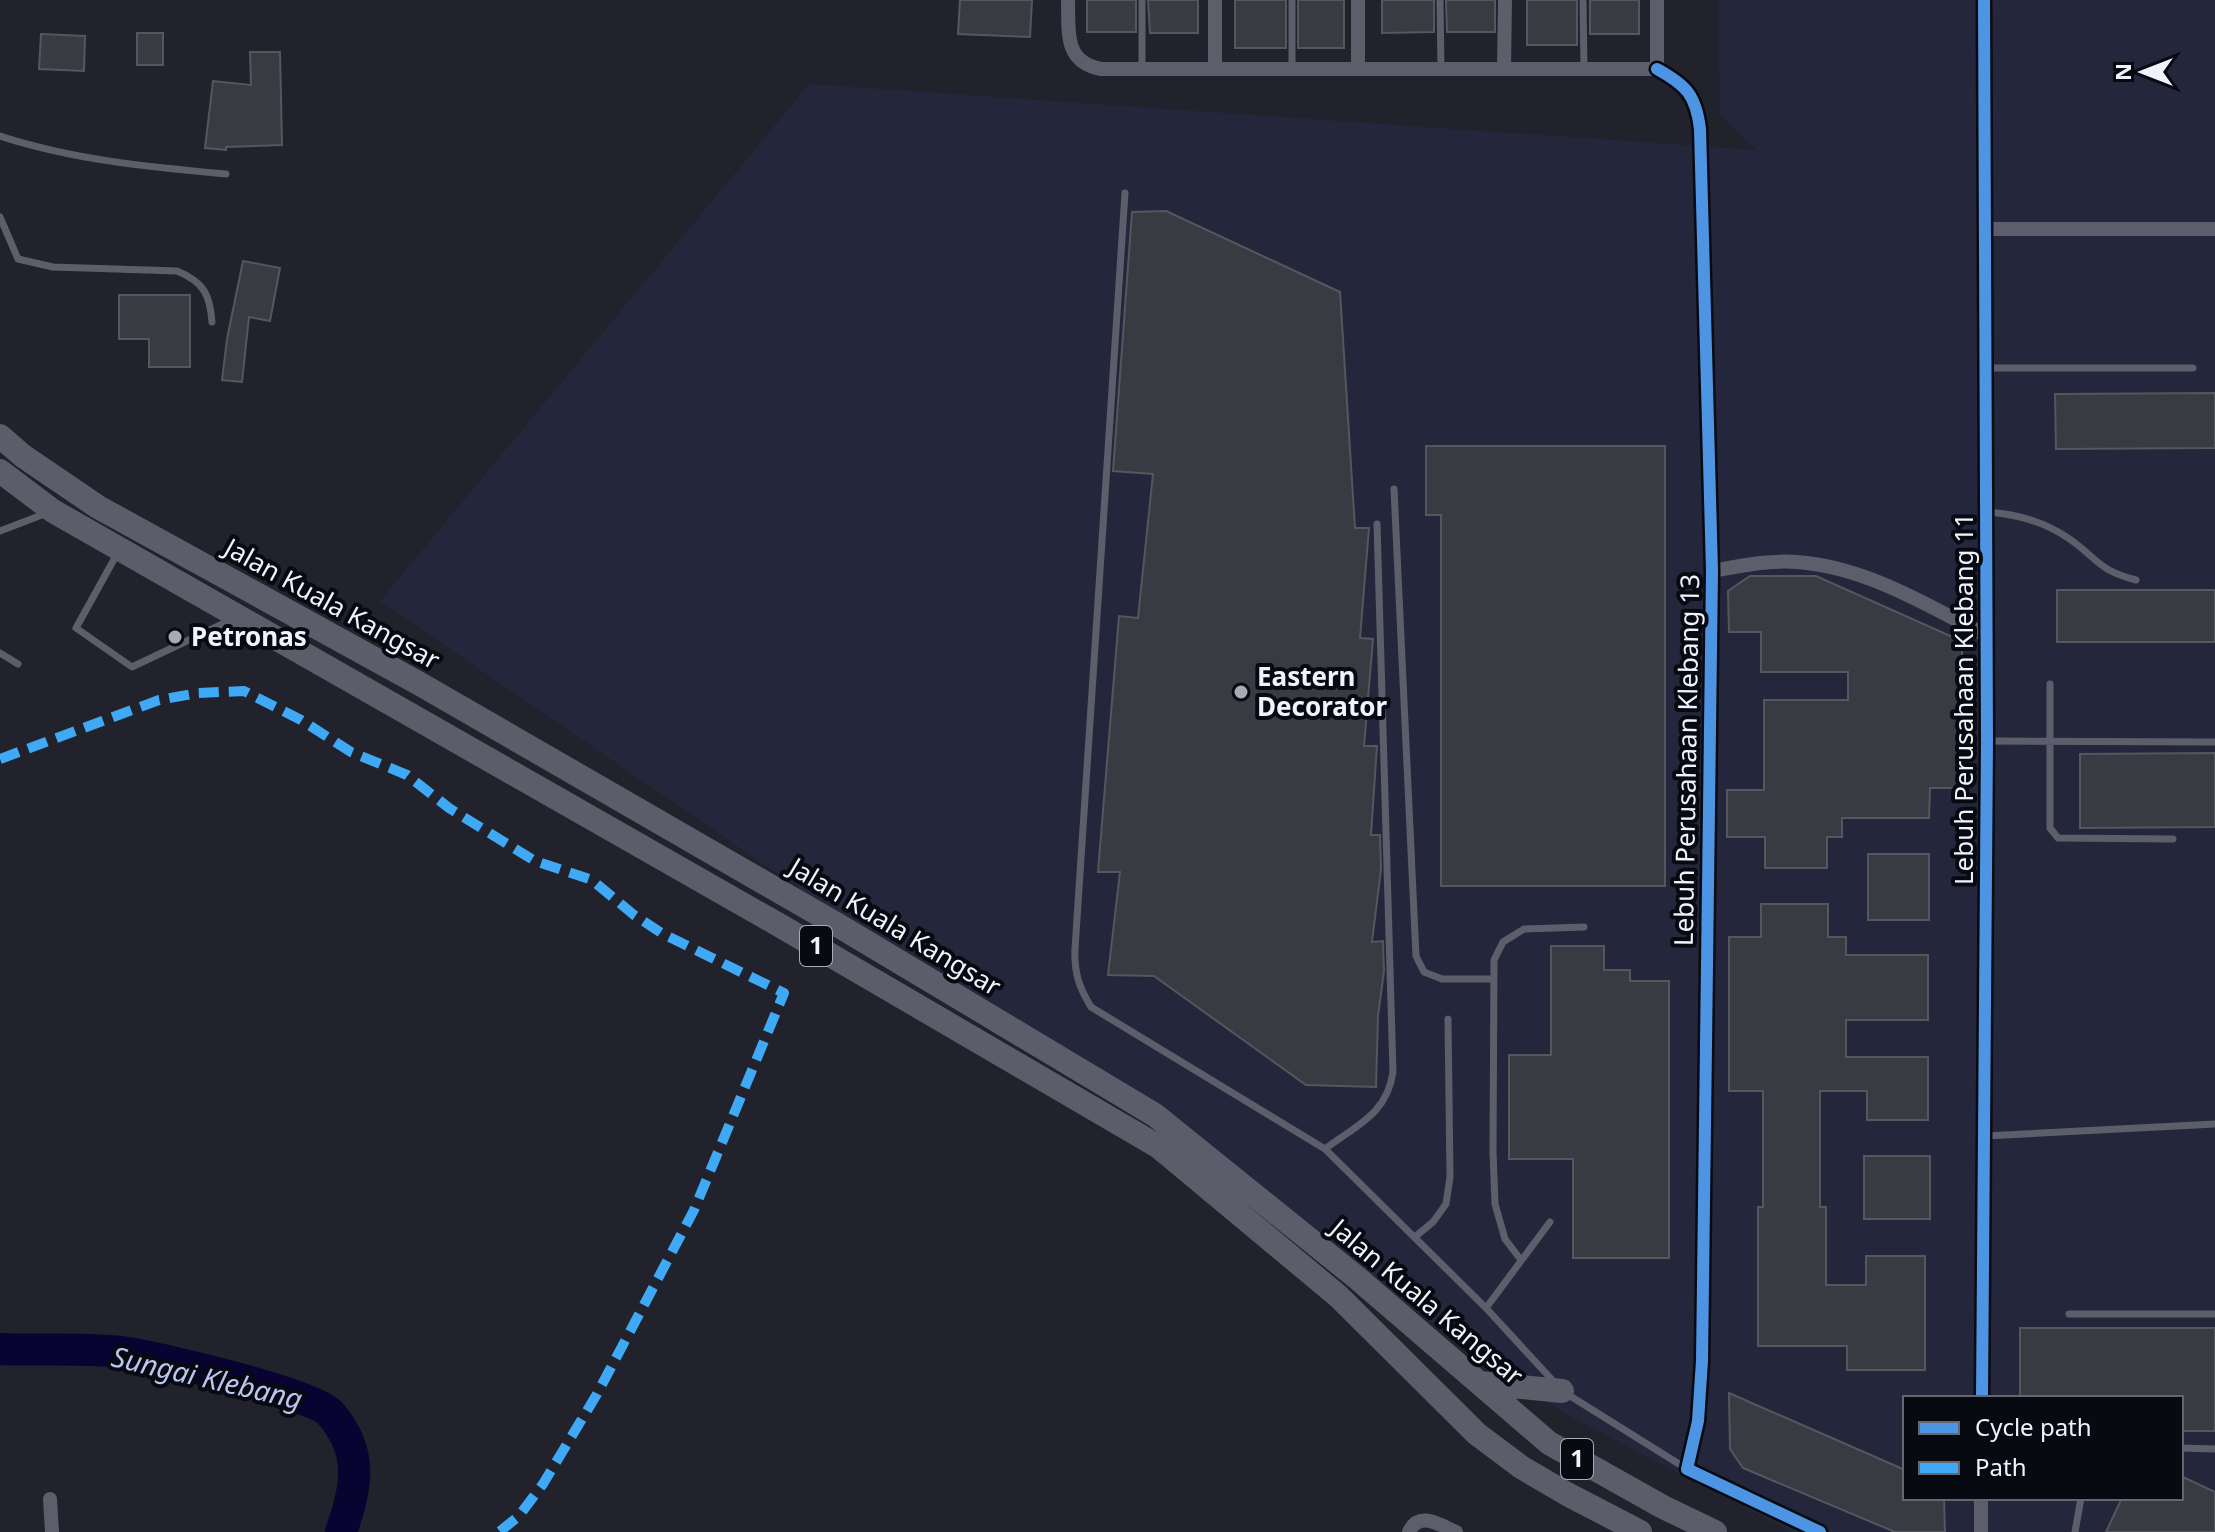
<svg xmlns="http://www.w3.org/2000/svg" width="2215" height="1532" font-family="'Noto Sans',sans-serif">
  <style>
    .built { fill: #24273b; fill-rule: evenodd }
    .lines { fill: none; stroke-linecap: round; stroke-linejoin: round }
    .river { stroke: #080331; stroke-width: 32 }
    .building { fill: #393a42; stroke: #55565e; stroke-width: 2 }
    .service { stroke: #5c5f6b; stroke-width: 7 }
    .minor { stroke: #5c5f6b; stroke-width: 14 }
    .trunk { stroke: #5b5e6a; stroke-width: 24 }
    .quiet { stroke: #3fa9f5; stroke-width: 10; stroke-dasharray: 20 10; stroke-linecap: butt }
    .cycleway-casing { stroke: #080a11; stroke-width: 17 }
    .cycleway { stroke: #4d94e3; stroke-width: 12 }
    .poi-dot { fill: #a8aab4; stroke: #080a11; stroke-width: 3 }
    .labels { text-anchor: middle; stroke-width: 8; stroke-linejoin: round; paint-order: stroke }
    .shield { fill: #080a11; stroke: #aaadb7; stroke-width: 2 }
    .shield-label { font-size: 24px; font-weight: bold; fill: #f0f3fe }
    .street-label { font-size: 26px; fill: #f0f3fe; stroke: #080a11 }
    .poi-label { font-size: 26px; font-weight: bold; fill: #f0f3fe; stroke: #080a11; text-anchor: start }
    .water-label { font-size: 28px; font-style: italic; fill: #bcc5f1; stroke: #080a11 }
  </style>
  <rect width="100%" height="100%" fill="#21222b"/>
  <path class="built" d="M1718 0H2215V1532H1792L1562 1412 380 601 809 84 1756 150 1720 114ZM1905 1398H2181V1498H1905Z"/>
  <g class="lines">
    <path class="river" d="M0 1349C39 1351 90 1347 128 1353 160 1358 314 1394 330 1413 364 1452 357 1487 341 1532"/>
  </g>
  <path class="building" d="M960 0H1032L1030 37 958 34Z
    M1087 0H1136V32H1087Z
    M1148 0H1198V33H1150Z
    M1235 0H1286V48H1235Z
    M1298 0H1344V48H1298Z
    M1382 0H1434V32L1382 33Z
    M1446 0H1495V32H1447Z
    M1527 0H1577V45H1527Z
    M1590 0H1639V34H1590Z
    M137 33H163V65H137Z
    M41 34 85 36 84 71 39 69Z
    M250 52H280L282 145 226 147V150L205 148 213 81 251 85Z
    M1166 211 1340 292 1355 528H1369L1360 638 1373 639 1364 746H1377L1371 835H1380L1381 869 1372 942 1383 941 1384 971 1378 1016 1376 1087 1306 1085 1154 976 1108 975 1120 872H1098L1119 616 1138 618 1153 474 1113 471 1132 212Z
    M243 261 280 268 270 321 249 317 242 382 222 380 227 339Z
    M119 295H190V367H149V339H119Z
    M2215 393V448L2056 449 2055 394Z
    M1426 446H1665V886H1441V515H1426Z
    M1750 576H1816L1955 638 1962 649V788H1930L1929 818H1842V837H1827V868H1765V837H1727V790H1764V700H1848V672H1761V632H1729L1728 591Z
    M2057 590H2215V642H2057Z
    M2215 753V827L2080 828V754Z
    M1868 854H1929V920H1868Z
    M1761 904H1828V937H1846V955H1928V1020H1846V1057H1928V1120H1867V1091H1820V1207H1826V1285H1866V1256H1925V1370H1847V1346H1758V1207H1763V1091H1729V937H1761Z
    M1551 946H1604V970H1630V981H1669V1258H1573V1159H1509V1055H1551Z
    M1864 1156H1930V1219H1864Z
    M2020 1328H2215V1431H2181V1398H2020Z
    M1729 1393 1905 1470V1498H1944L1945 1532H1895L1743 1468 1730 1449Z
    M2181 1476 2215 1492V1532H2106L2122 1498H2181Z"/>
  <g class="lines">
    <path class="service" d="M1142 0V69
      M1440 0 1441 69
      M1583 0 1584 69
      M1292 69V0
      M0 136C74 160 149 167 226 174
      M1125 193 1075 949C1074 973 1079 987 1091 1007L1325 1149 1486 1308 1555 1383
      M0 217 18 259 53 267 177 271C204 282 210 295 212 322
      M1985 368H2193
      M1394 489 1416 956 1424 972 1442 979H1492
      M1987 512C2017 514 2046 522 2071 540 2100 561 2098 570 2136 580
      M0 531 47 513
      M117 554 76 628 132 667 233 619
      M0 653 18 664
      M2050 684V828L2058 838 2173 839
      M1987 741 2215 742
      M1985 1136 2215 1124
      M1325 1149C1357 1125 1387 1114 1393 1072L1377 524
      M1416 1236 1433 1222 1446 1204 1450 1177 1448 1019
      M1521 1260 1505 1239 1495 1204 1493 1152 1494 960 1503 942 1524 929 1584 927
      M1486 1308 1550 1222
      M2069 1314H2215
      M1567 1394 1687 1469
      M2181 1448 2215 1449
      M2075 1532 2081 1498"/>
    <path class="minor" d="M1068 0C1069 30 1063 62 1101 69H1657
      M1358 0V69
      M1657 0V69
      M1215 69V0
      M1504 69 1505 0
      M1657 69C1686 85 1696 95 1700 129L1712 571 1702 1361 1698 1421 1687 1469 1820 1532
      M1985 229H2215
      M1712 571C1740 566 1768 560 1797 562 1865 567 1926 604 1985 635
      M1982 1398 1987 741 1984 0
      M50 1499 52 1532
      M1409 1532C1419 1510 1440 1525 1456 1532
      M1981 1532V1498"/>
    <path class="trunk" d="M0 436 23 456 98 507 420 684 841 927 1155 1115 1356 1277 1549 1443 1663 1507 1715 1532
      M0 471 53 511 779 925 1159 1147 1338 1296 1477 1434 1521 1467 1567 1494 1640 1532
      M1480 1383 1562 1391"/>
    <path class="quiet" d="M0 759 159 700 198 693 244 691 301 720 351 752 407 775 449 808 535 861 592 880 634 915 663 934 784 993 694 1210 597 1394 543 1484 519 1516 499 1532"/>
    <g class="cycleway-casing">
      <path id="cycleway" d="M1657 69C1686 85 1696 95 1700 129L1712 571 1702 1361 1698 1421 1687 1469 1820 1532
        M1982 1398 1987 741 1984 0"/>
    </g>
    <use href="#cycleway" class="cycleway"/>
  </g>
  <g class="poi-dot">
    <circle cx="175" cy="637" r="8"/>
    <circle cx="1241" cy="692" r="8"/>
  </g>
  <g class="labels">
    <g class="shield">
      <rect x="800" y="926" width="32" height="40" rx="6"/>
      <rect x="1561" y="1439" width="32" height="40" rx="6"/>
    </g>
    <g class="shield-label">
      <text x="816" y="954">1</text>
      <text x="1577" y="1467">1</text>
    </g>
    <g class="street-label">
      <text transform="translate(332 604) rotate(29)" y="9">Jalan Kuala Kangsar</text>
      <text transform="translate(1964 699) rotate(-90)" y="9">Lebuh Perusahaan Klebang 11</text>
      <text transform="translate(1687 760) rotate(-89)" y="9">Lebuh Perusahaan Klebang 13</text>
      <text transform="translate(895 927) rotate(31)" y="9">Jalan Kuala Kangsar</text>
      <text transform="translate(1427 1302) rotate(40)" y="9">Jalan Kuala Kangsar</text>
    </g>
    <g class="poi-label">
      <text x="191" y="646">Petronas</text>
      <text x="1257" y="686">Eastern<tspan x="1257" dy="30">Decorator</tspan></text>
    </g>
    <g class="water-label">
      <text transform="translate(207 1378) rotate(13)" y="10">Sungai Klebang</text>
    </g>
  </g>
  <rect x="1903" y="1396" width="280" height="104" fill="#080a11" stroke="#656770" stroke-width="2"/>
  <rect x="1919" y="1422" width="40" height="12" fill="#4d94e3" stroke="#656770" stroke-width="2"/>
  <text x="1975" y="1436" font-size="24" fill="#f0f3fe">Cycle path</text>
  <rect x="1919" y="1462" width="40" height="12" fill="#3fa9f5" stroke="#656770" stroke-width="2"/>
  <text x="1975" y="1476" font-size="24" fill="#f0f3fe">Path</text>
  <g transform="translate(2143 72) rotate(270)" stroke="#080a11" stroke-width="6" paint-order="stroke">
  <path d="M0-6L14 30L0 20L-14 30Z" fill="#f0f3fe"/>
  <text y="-12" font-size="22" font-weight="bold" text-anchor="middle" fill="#f0f3fe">N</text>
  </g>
</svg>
